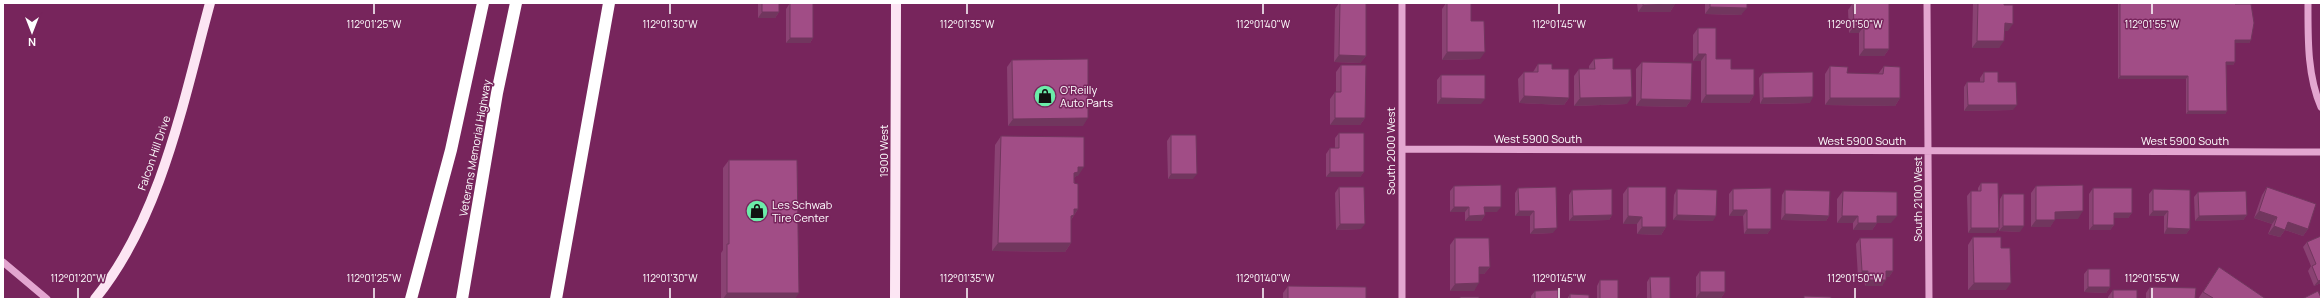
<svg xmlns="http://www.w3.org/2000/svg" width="2324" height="302" font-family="Manrope,sans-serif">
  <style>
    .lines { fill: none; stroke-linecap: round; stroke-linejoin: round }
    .minor { stroke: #e3a6d0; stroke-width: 7 }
    .major { stroke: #fce5f3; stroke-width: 10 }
    .highway { stroke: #fff; stroke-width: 12 }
    .wall { fill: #8a4273 }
    .shaded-wall { fill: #71365e }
    .building { fill: #a14d86; stroke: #71365e }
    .ticks { fill: none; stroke: #fff; stroke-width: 1.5 }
    .labels { text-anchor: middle; stroke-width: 3; stroke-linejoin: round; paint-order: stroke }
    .poi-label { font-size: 11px; fill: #fff; stroke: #77255c; text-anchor: start }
    .street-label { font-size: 11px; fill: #fff; stroke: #77255c }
    .ticks-label { font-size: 10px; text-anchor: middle; fill: #fff; stroke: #77255c; stroke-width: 3; stroke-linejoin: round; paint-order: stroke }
  </style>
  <rect width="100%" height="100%" fill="#77255c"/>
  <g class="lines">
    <path class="minor" d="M1402 3V299
      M1927 3 1929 299
      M2308 3C2308 37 2307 75 2321 107
      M1402 149 2321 152
      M3 262 47 299"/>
    <path class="major" d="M95 299C161 218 183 102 210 3
      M895 299 896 3"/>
    <path class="highway" d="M411 299 451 150 483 3
      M462 299 497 93 516 3
      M556 299 609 3"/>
  </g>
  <path class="wall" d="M758 3H779V12L775 18H758Z
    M790 3 813 38 810 43H786V9Z
    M1339 3H1366V56L1360 63 1334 62 1335 9Z
    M1446 3H1471V21L1480 59 1442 60V9Z
    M1637 3H1680V4H1675L1670 12H1638Z
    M1705 3H1747L1741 15 1705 14Z
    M1853 3H1889V49L1884 56H1859V33H1849L1848 10Z
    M1973 3H2004L2008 31H2005L1999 48H1972Z
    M2118 3H2235L2251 40 2249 43H2235V62L2233 65H2226L2227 111 2225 114H2186V79H2118Z
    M1698 28 1716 59 1731 69 1754 95 1749 103H1701V61H1693V35Z
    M1594 59 1613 69 1627 104 1574 106V76L1579 69H1589V66Z
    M1012 60 1083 126H1008L1007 67Z
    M1642 62 1691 100 1686 107 1636 106V69Z
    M1538 64 1552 69 1569 98 1564 105 1519 103 1518 79 1524 72H1533Z
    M1341 65 1365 118 1360 125H1330V99L1335 92H1336V72Z
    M1830 66 1847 73 1878 74 1884 66 1900 98 1895 106 1825 105V74Z
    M1984 72 1998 82 2013 110 1964 111V87L1967 82H1980V78Z
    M1763 73 1810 103 1760 104 1759 78Z
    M1441 75 1481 104H1437V80Z
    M1339 133 1364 172 1360 177H1326V154L1330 148H1335V138Z
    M1171 135 1193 179H1168L1167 141Z
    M1001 136 1078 176H1076L1074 178 1078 209 1071 220V243L1065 252 992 251 995 145Z
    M729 160 795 299H721V253L723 250V168Z
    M1981 183 1999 228 1995 233H1968L1967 196 1971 191H1978V188Z
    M1454 186 1497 212H1484L1485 215 1481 221H1465V212H1450V191Z
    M2036 186 2078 219H2055L2050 227H2031V193Z
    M1339 187 1361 229 1336 230 1335 193Z
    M1628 187 1666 227 1661 235 1637 234V224H1623V194Z
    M2267 187 2308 229 2303 236 2285 230 2280 237 2268 234 2272 224 2254 218 2262 195Z
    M1518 188 1553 233 1530 234V216H1515V193Z
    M2093 188 2132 213 2128 218H2114V225L2110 230H2089V194Z
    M1677 189 1713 221 1673 220 1674 195Z
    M1733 189 1771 229 1767 234H1744L1743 216H1729V194Z
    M2153 189 2190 229 2186 234H2164V216H2149V194Z
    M1572 190 1612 215 1609 220 1569 221V195Z
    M1785 190 1829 216 1826 221 1781 220 1782 195Z
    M1843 191 1891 223H1877L1872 230H1853V223H1837V199Z
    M2198 192 2247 215 2243 220 2195 221 2194 197Z
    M2003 194 2020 232 1999 231 2000 199Z
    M2321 236V283L2314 286 2308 271 2311 266 2303 247 2307 242Z
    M1973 237 2006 290H1968V245Z
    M1455 238 1490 267 1484 274H1479L1474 291H1450V245Z
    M1860 238 1893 271 1889 277H1886L1882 286H1865L1864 276 1858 277 1856 244Z
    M2219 267 2266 299H2198Z
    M2088 269 2110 287 2106 293 2084 292V274Z
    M1700 271 1725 292 1721 298H1696V277Z
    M1650 277 1670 299H1647V282Z
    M1600 280 1618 299H1597V286Z
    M1288 286 1366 299H1283V293Z
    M2150 287 2195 299H2146V293Z
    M2113 290 2137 299H2108V297Z
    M1535 291 1558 299H1531V296Z
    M1570 294 1589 299H1567Z"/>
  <path class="shaded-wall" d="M1675 4 1670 12H1638L1643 5Z
    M1710 7 1747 8 1741 15 1705 14Z
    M762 12H779L775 18H758Z
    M2005 23 2013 24 2008 31H2000Z
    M1854 26H1864L1859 33H1849Z
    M790 38H813L810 43H786Z
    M2235 40H2251L2249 43H2233Z
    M1977 41H2004L1999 48H1972Z
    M1864 49H1889L1884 56H1859Z
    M1447 52H1485L1480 59 1442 60Z
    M1698 54H1706L1701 61H1693Z
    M1339 55 1366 56 1360 63 1334 62Z
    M2226 62H2235L2233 65H2224Z
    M2120 76H2188L2186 79H2118Z
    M1706 95H1754L1749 103H1701Z
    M1524 96 1569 98 1564 105 1519 103Z
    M1632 97 1627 104 1574 106 1580 98Z
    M1813 97 1810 103 1760 104 1763 98Z
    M1441 98 1485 99 1481 104H1437Z
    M1830 98H1900L1895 106 1825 105Z
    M1641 99 1691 100 1686 107 1636 106Z
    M1968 105H2017L2013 110 1964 111Z
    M2188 111H2227L2225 114H2186Z
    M1088 118 1083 126H1008L1013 119Z
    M1335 118H1365L1360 125H1330Z
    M1078 167H1084L1078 176H1076L1072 181 1068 182Z
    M1330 172H1364L1360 177H1326Z
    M1171 174H1197L1193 179H1168Z
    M1454 207H1469L1465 212H1450Z
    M1484 207H1501L1497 212H1481Z
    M1074 209H1078L1068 224 1069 218Z
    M1733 210H1747L1743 216H1729Z
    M1519 211H1534L1530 216H1515Z
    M2083 211 2078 219H2050L2055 212Z
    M2153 211H2168L2164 216H2149Z
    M2259 211 2277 217 2272 224 2254 218Z
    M2114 213H2132L2128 218H2110Z
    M1785 214 1829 216 1826 221 1781 220Z
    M1485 215 1481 221H1465L1469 216Z
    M1612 215 1609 220 1569 221 1573 216Z
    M1677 215 1716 216 1713 221 1673 220Z
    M2247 215 2243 220 2195 221 2199 216Z
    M1628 216 1642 217 1637 224H1623Z
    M1842 216H1858L1853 223H1837Z
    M1877 216H1897L1891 223H1877L1872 230H1853L1858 223Z
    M2036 220H2055L2050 227H2031Z
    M2288 222 2308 229 2303 236 2282 229Z
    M1340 224H1365L1361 229 1336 230Z
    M2093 225H2114L2110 230H2089Z
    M2003 226H2024L2020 232 1999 231Z
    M2274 226 2285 230 2280 237 2268 234Z
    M1642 227H1666L1661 235 1637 234Z
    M1557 228 1553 233 1530 234 1534 229Z
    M1971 228H1999L1995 233H1968Z
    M2167 228 2190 229 2186 234H2164Z
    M1747 229H1771L1767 234H1744Z
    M998 243H1071L1065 252 992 251Z
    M1479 267H1490L1484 274H1474Z
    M1862 271H1868L1864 276 1858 277Z
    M1886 271H1893L1889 277H1882Z
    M1868 280H1886L1882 286H1865Z
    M2321 280V283L2314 286 2318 281Z
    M1479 283 1474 291H1450L1455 284Z
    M1974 283H2011L2006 290H1968Z
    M2088 287H2110L2106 293 2084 292Z
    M1700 292H1725L1721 298H1696Z
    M727 293H799L795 299H723Z"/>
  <path class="building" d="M762 3H779V12H762Z
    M790 3H813V38H790Z
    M1340 3H1366V56L1339 55Z
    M1447 3H1471V21H1484L1485 52H1447Z
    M1643 3H1675V4L1643 5Z
    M1710 3H1747V8L1710 7Z
    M1853 3H1889V49H1864V26H1854Z
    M1978 3H2004V5H2013V24L2005 23 2004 41H1977Z
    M2120 3H2235V4H2251L2254 23 2251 40H2235V62H2226L2227 111H2188V76H2120Z
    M1698 28H1716V59H1731V69H1754V95H1706V54H1698Z
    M1613 58V69H1631L1632 97 1580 98 1579 69H1595L1594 59Z
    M1088 59V118L1013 119 1012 60Z
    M1642 62 1692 63 1691 100 1641 99Z
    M1538 64H1552V69H1569V98L1524 96V72H1538Z
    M1341 65H1366L1365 118H1335V92H1341Z
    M1830 66 1848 67 1847 73 1883 74 1884 66 1900 67V98H1830Z
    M1813 72V97L1763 98V73Z
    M1984 72H1998V82H2016L2017 105H1968L1967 82H1984Z
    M1441 75H1485V99L1441 98Z
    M1339 133H1364V172H1330V148H1339Z
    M1171 135H1196L1197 174H1171Z
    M1001 136 1084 137V167H1078V172L1074 173V183L1078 184V209H1074V215L1071 216V243H998Z
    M729 160H797L799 293H727V244H729Z
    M1981 183H1998L1999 228H1971V191H1981Z
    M1501 185V207H1484L1485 215 1469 216V207H1454V186Z
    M2083 185V211L2055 212V220H2036V186Z
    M1339 187H1364L1365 224H1340Z
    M1556 187 1557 228 1534 229V211H1519L1518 188Z
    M1628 187H1666V227H1642V217L1628 216Z
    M2267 187 2316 204 2308 229 2288 222 2285 230 2274 226 2277 217 2259 211Z
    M1771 188V229H1747V210H1733V189Z
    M2093 188H2132V213H2114V225H2093Z
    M1612 189V215L1573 216 1572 190Z
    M1677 189 1717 190 1716 216 1677 215Z
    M2153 189 2190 190V229L2167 228 2168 211H2153Z
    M1785 190 1830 191 1829 216 1785 214Z
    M1843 191 1897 192V216H1877V223H1858V216H1842Z
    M2246 191 2247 215 2199 216 2198 192Z
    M2003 194H2024V226H2003Z
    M2321 236V280L2318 281 2312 266 2316 264 2307 242Z
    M1973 237H2001V248H2010L2011 283H1974Z
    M1455 238H1489L1490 267H1479V283L1455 284Z
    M1860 238H1893V271H1886V280H1868V271H1862Z
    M2219 267 2266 299H2212L2213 298 2203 292Z
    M2088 269H2110V287H2088Z
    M1700 271H1725V292H1700Z
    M1650 277H1670V299H1651Z
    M1600 280H1618V299H1600Z
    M1288 286 1366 287V299H1288Z
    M2150 287 2196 288 2195 299H2150Z
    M1558 290V299H1535V291Z
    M2113 290H2137V299H2113Z
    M2318 291 2321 298V299H2302Z
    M1570 294 1589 295V299H1570Z
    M1804 296 1831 297V299H1804Z
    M1460 297H1479V299H1460Z"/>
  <path class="ticks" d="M374 4V14M670 4V14M967 4V14M1263 4V14M1559 4V14M1855 4V14M2152 4V14M78 288V298M374 288V298M670 288V298M967 288V298M1263 288V298M1559 288V298M1855 288V298M2152 288V298"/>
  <defs>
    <g id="shop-disc" transform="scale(1.15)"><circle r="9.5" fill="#6beca9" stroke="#77255c"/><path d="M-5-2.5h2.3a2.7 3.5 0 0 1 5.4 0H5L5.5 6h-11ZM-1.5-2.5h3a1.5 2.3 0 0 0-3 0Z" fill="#111"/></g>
  </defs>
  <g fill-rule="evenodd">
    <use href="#shop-disc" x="1045" y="96"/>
    <use href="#shop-disc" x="757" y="211"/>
  </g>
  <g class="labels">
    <g class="poi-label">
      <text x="1060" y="94">O'Reilly<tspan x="1060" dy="13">Auto Parts</tspan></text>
      <text x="772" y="209">Les Schwab<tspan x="772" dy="13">Tire Center</tspan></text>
    </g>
    <g class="street-label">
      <text x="1538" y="143">West 5900 South</text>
      <text x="1862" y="145">West 5900 South</text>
      <text x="2185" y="145">West 5900 South</text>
      <text transform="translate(475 148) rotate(-80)" y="4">Veterans Memorial Highway</text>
      <text transform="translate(884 151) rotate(-90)" y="4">1900 West</text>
      <text transform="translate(1391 151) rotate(-90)" y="4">South 2000 West</text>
      <text transform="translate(154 153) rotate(-71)" y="4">Falcon Hill Drive</text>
      <text transform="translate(1918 199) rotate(-90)" y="4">South 2100 West</text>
    </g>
  </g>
  <g class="ticks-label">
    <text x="374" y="28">112°01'25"W</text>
    <text x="670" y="28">112°01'30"W</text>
    <text x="967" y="28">112°01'35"W</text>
    <text x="1263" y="28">112°01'40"W</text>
    <text x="1559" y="28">112°01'45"W</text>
    <text x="1855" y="28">112°01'50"W</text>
    <text x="2152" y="28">112°01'55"W</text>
    <text x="78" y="282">112°01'20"W</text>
    <text x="374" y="282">112°01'25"W</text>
    <text x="670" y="282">112°01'30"W</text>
    <text x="967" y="282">112°01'35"W</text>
    <text x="1263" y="282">112°01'40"W</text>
    <text x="1559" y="282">112°01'45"W</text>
    <text x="1855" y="282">112°01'50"W</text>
    <text x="2152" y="282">112°01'55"W</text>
  </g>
  <rect width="2324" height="302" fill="none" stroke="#ffffff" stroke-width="8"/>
  <g transform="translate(32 32) rotate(180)" stroke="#77255c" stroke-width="3" paint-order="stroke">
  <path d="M0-3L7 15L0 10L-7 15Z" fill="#ffffff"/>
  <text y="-6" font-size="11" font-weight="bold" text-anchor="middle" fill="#ffffff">N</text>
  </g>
</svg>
